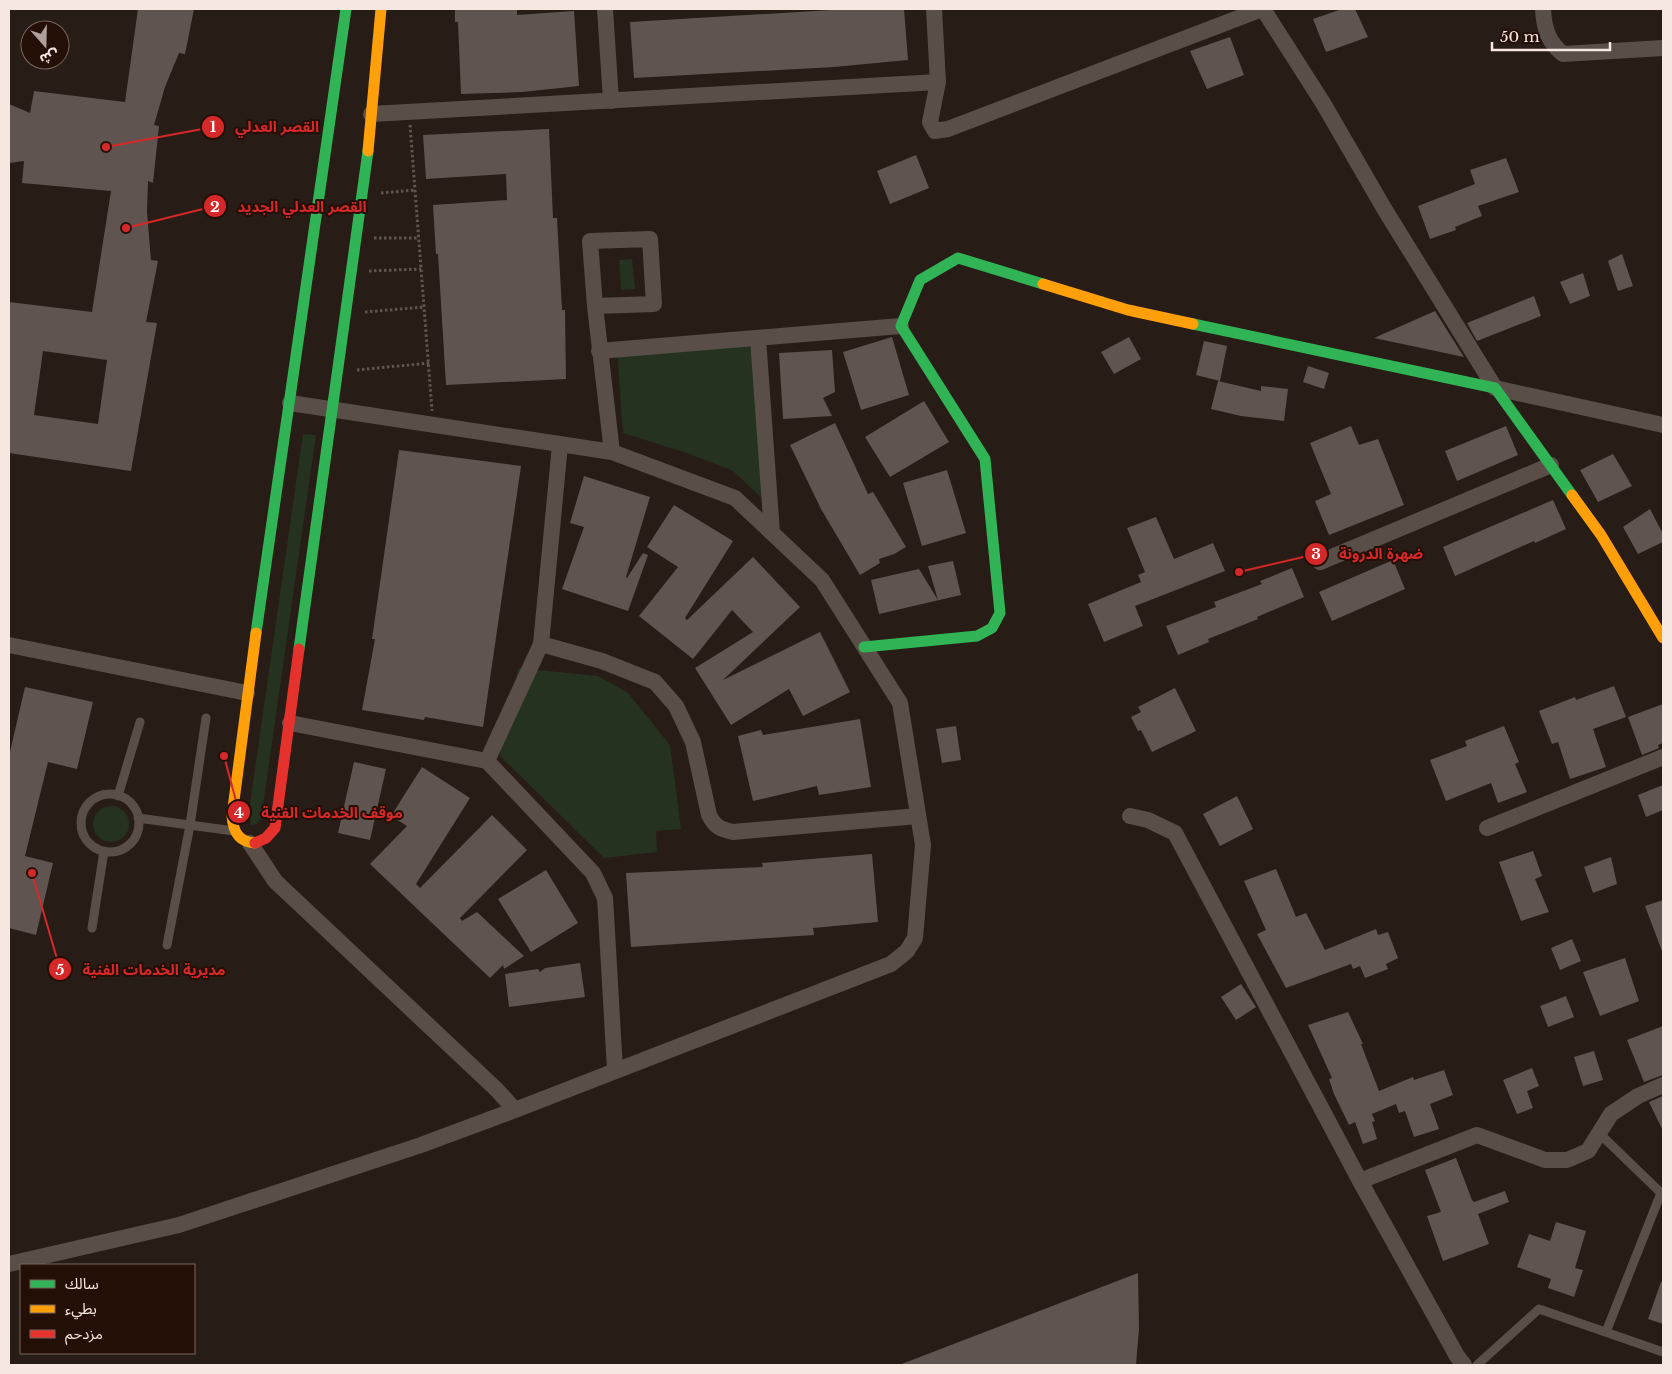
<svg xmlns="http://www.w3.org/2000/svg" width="1672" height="1374" font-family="'Libre Baskerville','Noto Sans Arabic',serif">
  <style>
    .green { fill: #25321f }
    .building { fill: #5f544f; fill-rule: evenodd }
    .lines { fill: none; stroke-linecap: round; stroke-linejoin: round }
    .path { stroke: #5f5650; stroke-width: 3; stroke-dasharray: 2.5 2.5; stroke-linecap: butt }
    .lane { stroke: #5a4f48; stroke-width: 9 }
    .street { stroke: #5a4f48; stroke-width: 16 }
    .fast { stroke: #30b455; stroke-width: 11 }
    .slow { stroke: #ff9f0a; stroke-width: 11 }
    .jam { stroke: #e5322d; stroke-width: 11 }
    .leader { fill: none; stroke: #d62828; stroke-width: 2 }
    .callout-dot { fill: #d62828; stroke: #240f06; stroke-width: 2 }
    .mark-label { font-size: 15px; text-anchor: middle; font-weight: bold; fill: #fff }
    .callout-label { font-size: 15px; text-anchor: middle; font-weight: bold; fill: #d62828; stroke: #240f06; stroke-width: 4; stroke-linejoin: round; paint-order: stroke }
  </style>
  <rect width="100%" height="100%" fill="#281c16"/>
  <path class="green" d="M632 259 635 289 621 290 619 260Z
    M745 339 752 351 766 502 733 471 687 453 623 433 617 348Z
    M303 434 316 435 261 819 257 824 251 825 249 811Z
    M518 668 598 676 628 693 670 745 681 829 656 831 657 852 604 858 500 756Z
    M93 824a18 18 0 1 1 36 0a18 18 0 1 1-36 0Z"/>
  <path class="building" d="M138 9H194L185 54 179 53 165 87 154 125 159 126 153 183 148 181 147 212 151 260 158 261 146 322 157 323 131 471 9 453V302L92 312 111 191 22 183 24 161 9 163V104L30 113 34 91 125 102ZM43 351 107 360 98 424 34 415Z
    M455 9H517V15L574 11 579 86 522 92 461 94 458 22H455Z
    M848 9H904L908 60 834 67 634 78 630 22Z
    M1342 9H1355L1368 37 1326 52 1313 19Z
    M1230 37 1244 75 1207 89 1190 51Z
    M549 129 553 218H557L562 310H565L566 379 446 385 438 254H436L433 205 507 200 506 174 426 179 423 135Z
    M916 155 929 188 890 204 877 171Z
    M1506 158 1519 192 1478 206 1482 216 1455 227 1456 230 1430 239 1418 206 1475 184 1470 170Z
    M1622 254 1633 286 1618 291 1608 261Z
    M1583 273 1590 296 1570 304 1560 282Z
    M1534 296 1541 316 1477 341 1467 323Z
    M1435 311 1464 357 1374 338Z
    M892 337 909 395 861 410 843 352Z
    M1129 337 1141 359 1114 374 1101 352Z
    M1204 341 1227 346 1220 381 1196 375Z
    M832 350 835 392 823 398 832 416 783 419 779 353Z
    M1308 366 1329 373 1324 389 1303 382Z
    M1218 381 1261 391V386L1288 389 1284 421 1241 416 1211 409Z
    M924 401 949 442 890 477 865 437Z
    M835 423 868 494 873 492 906 547 894 554 879 559 880 563 860 575 821 509 790 445Z
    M1351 426 1359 445 1378 439 1404 505 1329 535 1315 501 1331 494 1310 443Z
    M1506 426 1518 455 1457 481 1445 451Z
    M399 450 521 466 483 727 425 717 424 720 362 710 375 639H372Z
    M1613 454 1632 486 1598 502 1580 470Z
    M947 470 966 533 922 546 903 483Z
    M584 476 650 497 626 577 627 578 643 553 648 555 628 611 562 589 584 527 570 523Z
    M1553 500 1566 529 1535 543 1534 541 1455 576 1443 547Z
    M674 505 733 541 685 618 687 620 753 557 800 607 723 680 820 632 850 692 803 716 789 689 731 725 695 668 753 632 732 610 693 659 639 616 678 567 647 547Z
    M1650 509 1663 534V542L1638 554 1623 527Z
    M1156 517 1174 559 1213 543 1225 571 1135 606 1143 626 1104 642 1088 604 1141 582 1138 575 1145 572 1127 528Z
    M1393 560 1405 589 1332 621 1319 592Z
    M953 561 961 595 879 614 871 580 919 569 938 600 928 566Z
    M1292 568 1304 597 1257 617 1258 619 1208 639 1209 642 1178 655 1166 626 1216 607 1214 602 1262 584 1260 581Z
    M1614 686 1626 717 1593 729 1606 767 1570 779 1558 742 1552 744 1539 711 1575 697 1576 700Z
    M25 687 93 702 77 769 48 762 25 856 53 863 36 935 9 928V756Z
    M1175 688 1196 731 1152 752 1141 730 1138 731 1131 717 1141 712 1138 707Z
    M1663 704V743L1658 745 1659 748 1642 755 1628 717Z
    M860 719 871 787 819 795 817 786 753 801 738 736 761 730 763 735Z
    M956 726 961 760 942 763 936 729Z
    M1504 726 1519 762 1515 764 1527 792 1498 803 1491 783 1446 801 1430 760 1467 746 1465 741Z
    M354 762 386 769 370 840 338 833Z
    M422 767 470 798 416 884 420 888 492 815 527 850 460 918 462 921 477 912 524 956 504 969 503 965 490 978 370 864 407 826 391 816Z
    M1663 785V810L1646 817 1638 795Z
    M1237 796 1253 829 1220 846 1203 814Z
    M1533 851 1542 876 1535 879 1549 912 1521 921 1499 862Z
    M872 854 878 922 813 928 814 935 631 947 626 873 763 867 762 863Z
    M1611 857 1617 884 1593 893 1584 867Z
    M1276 869 1296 917 1306 913 1325 950 1376 929 1378 935 1388 932 1398 958 1386 964 1388 969 1365 978 1360 966 1353 969 1351 964 1286 988 1257 934 1266 930 1244 881Z
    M546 870 578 923 531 952 498 899Z
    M1663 900V951H1662L1645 906Z
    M1572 939 1581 961 1560 970 1551 948Z
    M1625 958 1639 1001 1600 1016 1583 972Z
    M580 963 585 997 509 1007 505 974 538 969 540 972 545 968Z
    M1241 984 1256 1007 1236 1020 1221 997Z
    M1566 996 1574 1017 1548 1027 1540 1006Z
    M1348 1012 1363 1044H1361L1379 1091 1413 1077 1414 1080 1444 1070 1453 1095 1430 1104 1439 1129 1414 1137 1405 1111 1399 1113 1396 1104 1372 1114 1375 1121 1372 1122 1377 1139 1363 1144 1355 1122 1349 1125 1334 1094 1329 1079 1332 1078 1308 1025Z
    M1663 1026V1075L1644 1082 1627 1040Z
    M1594 1051 1603 1080 1583 1086 1574 1057Z
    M1532 1068 1539 1086 1527 1091 1533 1108 1517 1114 1503 1080Z
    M1663 1096V1129H1662L1649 1102Z
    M1456 1158 1472 1200 1474 1202 1505 1191 1509 1202 1478 1214 1489 1244 1443 1261 1427 1216 1441 1212 1425 1170Z
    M1556 1222 1586 1231 1575 1268 1583 1270 1574 1297 1548 1288 1551 1279 1517 1267 1529 1234 1550 1241Z
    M1138 1273 1139 1329 1136 1365H899Z
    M1661 1282H1663V1324L1648 1319Z"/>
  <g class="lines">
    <path class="path" d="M410 125 432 411
      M381 193 415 190
      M374 238H419
      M369 271 421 269
      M365 312 424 307
      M357 370 429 363"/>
    <path class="lane" d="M81 823a29 29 0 1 1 58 0a29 29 0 1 1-58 0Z
      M118 796 140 722
      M138 818 234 831
      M92 928 104 851
      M167 945 190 825 206 718
      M1600 1134 1661 1193 1606 1332
      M1477 1365 1539 1309 1663 1352"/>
    <path class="street" d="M605 9 611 101
      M1263 9 1323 103 1385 210 1495 388 1663 425
      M1543 9C1544 28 1548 42 1563 54L1663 48
      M938 82 930 122 935 131 948 129 1262 9
      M371 114 938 82 934 9
      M595 306 654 304 650 239 590 241 595 306 612 452
      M758 338 772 533
      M599 351 901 326
      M290 403 612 452 735 498 822 580 900 703 923 845 915 938 907 951 891 964 515 1110
      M560 445 541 644 602 661 655 682 676 706 693 742 709 815C715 827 720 829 733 832L918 816
      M1320 562 1551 465
      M541 644 487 761 593 873 605 898 606 914 615 1070
      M9 645 247 693
      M290 723 487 761
      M1130 816 1148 820 1175 833 1360 1181 1457 1356 1464 1365
      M1487 828 1663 757
      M1360 1181 1477 1135 1545 1160H1567L1588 1151 1611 1114 1638 1096 1663 1085
      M9 1264 179 1225 421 1145 515 1110 496 1089 275 881 250 843"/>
    <path class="fast" d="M1193 324 1495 388 1572 495
      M256 633 346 9
      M864 647 977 636 992 628 1000 613 985 459 901 326 920 280 958 258 1043 284
      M299 649 368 151"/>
    <path class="slow" d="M368 151 381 9
      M1043 284 1128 310 1193 324
      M1572 495 1601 535 1663 638
      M255 843C238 842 233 831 232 816L256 633"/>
    <path class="jam" d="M255 843 266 838 275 828 299 649"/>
  </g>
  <path class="leader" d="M106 147L213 127M126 228L215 206M1239 572L1316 554M224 756L239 812M32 873L60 969"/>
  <g class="callout-dot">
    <circle cx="106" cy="147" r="5"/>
    <circle cx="126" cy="228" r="5"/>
    <circle cx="1239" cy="572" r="5"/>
    <circle cx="224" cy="756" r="5"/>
    <circle cx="32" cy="873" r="5"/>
    <circle cx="213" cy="127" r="12"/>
    <circle cx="215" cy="206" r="12"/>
    <circle cx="1316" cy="554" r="12"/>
    <circle cx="239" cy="812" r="12"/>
    <circle cx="60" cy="969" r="12"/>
  </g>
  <g class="mark-label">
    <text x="213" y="132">1</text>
    <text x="215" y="212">2</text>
    <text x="1316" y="559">3</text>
    <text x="239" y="818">4</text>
    <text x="60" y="975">5</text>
  </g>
  <g class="callout-label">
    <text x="277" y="132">القصر العدلي</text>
    <text x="302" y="212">القصر العدلي الجديد</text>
    <text x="1381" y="559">ضهرة الدرونة</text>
    <text x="332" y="818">موقف الخدمات الفنية</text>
    <text x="154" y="975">مديرية الخدمات الفنية</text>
  </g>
  <rect width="1672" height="1374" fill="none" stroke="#f7e7e1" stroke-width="20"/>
  <rect x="20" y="1264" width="175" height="90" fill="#240f06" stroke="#78655e"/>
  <rect x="30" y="1280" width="25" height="8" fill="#30b455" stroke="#78655e"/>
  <text x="65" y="1289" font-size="15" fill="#f7e7e1">سالك</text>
  <rect x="30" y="1305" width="25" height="8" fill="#ff9f0a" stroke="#78655e"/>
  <text x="65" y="1314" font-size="15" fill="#f7e7e1">بطيء</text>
  <rect x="30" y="1330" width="25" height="8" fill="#e5322d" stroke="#78655e"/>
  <text x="65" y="1339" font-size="15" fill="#f7e7e1">مزدحم</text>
  <g transform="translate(45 45) rotate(160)"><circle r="24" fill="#240f06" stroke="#78655e"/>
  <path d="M0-4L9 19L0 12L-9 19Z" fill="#afa09a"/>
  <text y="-8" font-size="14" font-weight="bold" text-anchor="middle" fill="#f7e7e1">ش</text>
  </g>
  <path d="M1492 42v8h118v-8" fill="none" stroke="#f7e7e1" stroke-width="2.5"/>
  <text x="1500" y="42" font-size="15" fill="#f7e7e1" stroke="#240f06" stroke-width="4" paint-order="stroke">50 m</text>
</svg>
